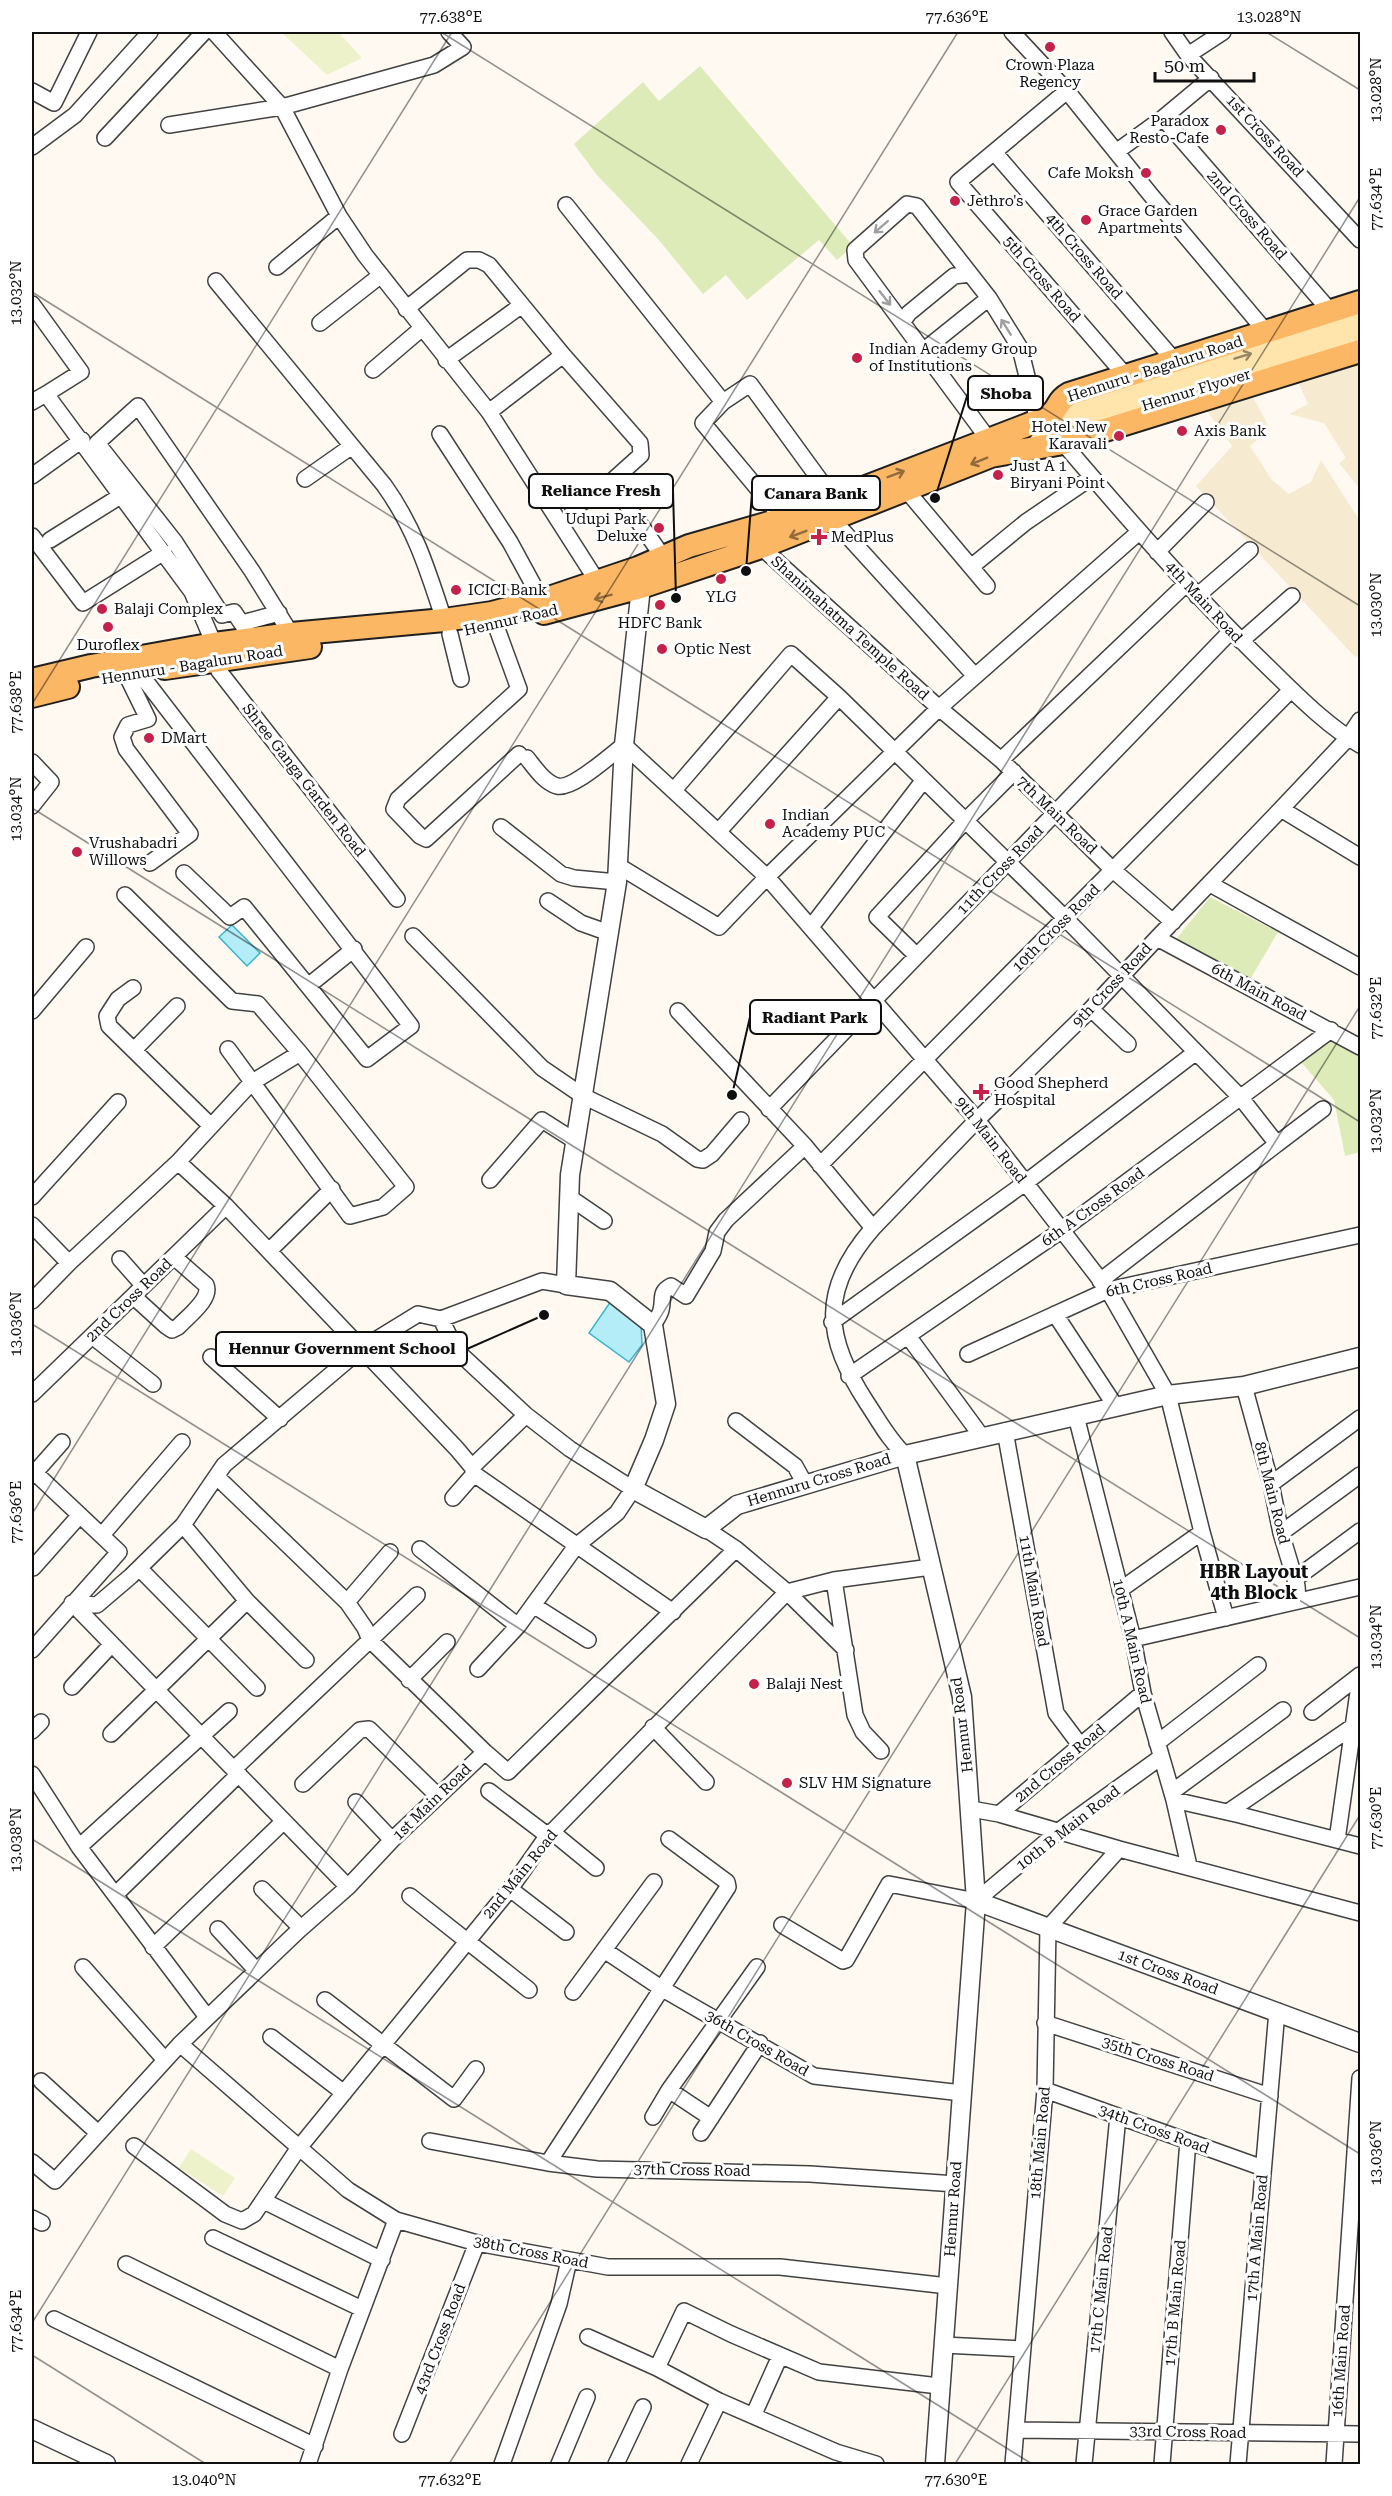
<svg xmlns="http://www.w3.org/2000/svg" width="1392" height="2496" font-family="'Roboto Serif',serif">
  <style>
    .farmland { fill: #f6ebd0 }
    .green { fill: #ddebb9 }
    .pitch { fill: #edf2cb }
    .water { fill: #b4edf8; stroke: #38b4d1; stroke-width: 1.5 }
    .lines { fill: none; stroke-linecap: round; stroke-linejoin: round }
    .minor-casing { stroke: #424242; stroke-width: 18 }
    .tertiary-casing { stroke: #424242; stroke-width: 21 }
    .secondary-casing { stroke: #313131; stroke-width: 24 }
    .primary-casing { stroke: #202020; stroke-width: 26 }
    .minor { stroke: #fff; stroke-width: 15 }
    .tertiary { stroke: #fff; stroke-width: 18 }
    .secondary { stroke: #ffe4ac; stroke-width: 21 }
    .primary { stroke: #fcb764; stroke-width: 22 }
    .oneway { stroke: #9f9f9f }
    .oneway2 { stroke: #938465 }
    .oneway3 { stroke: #916b3e }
    .ticks { fill: none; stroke: #0f0f0f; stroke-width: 1.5; stroke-opacity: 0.45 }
    .poi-dot { fill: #c4224b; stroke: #fff; stroke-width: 2 }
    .labels { text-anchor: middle; stroke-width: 6; stroke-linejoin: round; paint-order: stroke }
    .poi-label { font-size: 15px; fill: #0f0f0f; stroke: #fff; text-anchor: start }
    .street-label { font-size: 15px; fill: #0f0f0f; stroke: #fff }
    .quarter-label { font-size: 18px; font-weight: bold; fill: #0f0f0f; stroke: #fff }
    .leader { fill: none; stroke: #0f0f0f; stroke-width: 2 }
    .callout-dot { fill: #0f0f0f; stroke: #fff; stroke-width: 2 }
    .callout { fill: #fff; stroke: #0f0f0f; stroke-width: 2 }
    .callout-label { font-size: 16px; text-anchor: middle; font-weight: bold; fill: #0f0f0f }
    .neatline { fill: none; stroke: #0f0f0f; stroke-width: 2 }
    .ticks-label { font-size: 15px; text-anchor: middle; fill: #0f0f0f }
  </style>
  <rect width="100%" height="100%" fill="#fff9f1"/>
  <path class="farmland" d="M1360 363V489L1339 463 1346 458 1324 423 1289 414 1308 404 1299 384Z
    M1252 395 1270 429 1250 446 1271 479 1289 494 1311 482 1321 460 1360 521V655L1355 657 1196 486 1232 446 1205 408Z"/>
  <path class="green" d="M700 66 853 246 837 260 819 240 747 300 726 275 703 294 658 239 596 174 574 144 643 82 659 101Z
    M1210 897 1278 932 1248 983 1174 942Z
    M1330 1038 1360 1055V1152L1345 1156 1334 1100 1301 1062Z"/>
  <path class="pitch" d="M281 32H338L362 58 327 75Z
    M191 2149 235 2178 223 2196 179 2168Z"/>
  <path class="water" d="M232 925 260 953 247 966 219 937Z
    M611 1301 641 1322 642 1345 629 1362 589 1333Z"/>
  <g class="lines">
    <g class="minor-casing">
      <path id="minor" d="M214 32 282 107 339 216 365 255 489 412 597 581
        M1012 32 1067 91 1150 194 1267 333
        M1172 32 1188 55 1360 240
        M1188 55 1223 32
        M32 91 54 103 89 32
        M1067 91 958 182 1125 375
        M1163 118 1331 312
        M169 125 282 107 434 65 463 47 449 32
        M105 138 204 32
        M32 147 75 115 150 32
        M994 152 1174 360
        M1116 152 1163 118 1211 78
        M566 205 723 402
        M277 267 339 216
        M216 281 384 485C415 528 428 571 444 620
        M32 304 81 372 46 394
        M406 309 467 260H479L489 265 563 355 640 443 641 455 611 482 573 509
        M903 321 909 313 954 276 970 274
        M320 323 381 275
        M923 351 989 298
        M446 360 522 305
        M373 370 421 329
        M32 402 46 394 192 592 214 644
        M489 412 563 355
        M440 434 510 542 541 599
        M989 440 856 260 855 250 907 204 917 206 989 298 1020 348 1038 421
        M1063 443C1127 518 1192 593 1263 662 1293 691 1324 724 1360 745
        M32 476 82 440
        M305 479 352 446
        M611 482 663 557
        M907 491 971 567 1026 522 1092 477
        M783 519 703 423 723 402 750 384 833 498
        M833 520 975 676
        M32 536 83 603 164 552
        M50 540 122 495
        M761 547 939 708 1001 760 1113 870 1173 922
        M1157 552 1206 502
        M971 567 987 586
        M1197 596 1250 550
        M242 623 279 613
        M496 626 519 689 398 799 394 809 420 836 426 839 519 754
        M450 634 461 679
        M252 639 234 612 222 615 175 542 97 443 138 406 252 571 291 634
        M1241 641 1292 596
        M223 660 219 671 397 899
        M138 671 411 1026 367 1059 244 907 230 917 184 873
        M126 674 148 719 128 725 122 737 126 749 190 834 150 863
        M527 758C535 768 544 782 557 786 573 790 610 755 624 745L767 877 977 1120 1108 1290 1168 1395 1202 1532 1226 1618
        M1001 760 1186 584
        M32 762 51 782 32 806
        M674 790 791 654 839 697 1065 918 1241 1098 1277 1144 1100 1281
        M1281 809 1360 857
        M501 827 561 874 574 878 617 882
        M719 831 839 697
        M617 865 719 927 767 877 939 708 1139 532
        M1210 884 1360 967
        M548 901 581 923 609 933
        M811 927 923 781
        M413 936 542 1068 583 1096 662 1134 697 1159 703 1160 712 1154 741 1120
        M1157 938 1360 1047
        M917 956 877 917 966 820 1014 772
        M308 986 354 949
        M133 988 118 999 107 1016 109 1026 211 1126
        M1091 1009 1128 1044
        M32 1011 86 947
        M678 1011 805 1146 873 1228C819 1290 824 1337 867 1403 879 1421 889 1440 905 1455
        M228 1049 350 1216 383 1207 406 1187 300 1053
        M134 1050 177 1006
        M769 1109 1231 631
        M1277 1144 1323 1109
        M178 1162 226 1206 457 1449 472 1467 474 1474 673 1612
        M820 1165 1291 690
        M490 1180 542 1120 575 1141
        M32 1197 118 1102
        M569 1197 604 1221
        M32 1225 69 1263
        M873 1228 977 1120 1091 1009 1157 938 1281 809 1348 738 1360 720
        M269 1251 332 1189
        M120 1259 143 1285
        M133 1296 166 1326 172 1330 178 1327C187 1317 212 1299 206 1285L174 1257
        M32 1301 69 1263 178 1162 251 1083 300 1053 258 1004 232 1001 125 895
        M1055 1314 1116 1407
        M441 1319 456 1350 526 1415 570 1449 633 1489 617 1513 576 1546 518 1626 478 1669
        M832 1322 1025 1183 1196 1052
        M653 1325C656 1320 660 1315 661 1310 664 1299 659 1292 671 1286L686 1296 713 1251 717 1232 726 1220 805 1146
        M92 1336 153 1384
        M908 1336 982 1437
        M968 1354 1108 1290 1360 1235
        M211 1357 280 1419
        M849 1376 1062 1230 1331 1030
        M1244 1386 1271 1484 1281 1533 1297 1586 1298 1601
        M32 1394 226 1206
        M1076 1416 1133 1639 1143 1693 1174 1800 1189 1866
        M736 1421 795 1466 805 1484
        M1005 1431 1056 1713 1080 1745
        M472 1467 526 1415
        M32 1470 119 1552 32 1650
        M32 1476 62 1442
        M217 1477 347 1602 365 1628 370 1640 417 1595
        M1271 1484 1360 1418
        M453 1498 474 1474
        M706 1529 736 1549 787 1592 834 1580 931 1567
        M1281 1533 1360 1475
        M102 1535 182 1442
        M420 1549 518 1626
        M33 1568 80 1515
        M139 1568 257 1688
        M1295 1579 1360 1531
        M834 1580 855 1715 863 1732 881 1751
        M1120 1590 1202 1532
        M247 1601 306 1660
        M347 1602 390 1552
        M72 1603 97 1605 131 1576 183 1525 224 1465 361 1349 418 1314 441 1319 542 1281 566 1285
        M72 1603 348 1887
        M533 1605 588 1640
        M1133 1639 1360 1587
        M409 1680 447 1642
        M72 1687 112 1644
        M1312 1712 1360 1675
        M653 1727 706 1782
        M32 1731 41 1722
        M111 1734 247 1601 183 1525
        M1157 1743 1258 1665
        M234 1769 370 1640 485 1752
        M32 1774 79 1847 207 2017
        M303 1784 360 1730 369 1729 438 1796
        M489 1791 547 1835
        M1172 1792 1283 1710
        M1174 1800 1240 1815 1360 1846
        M356 1802 392 1840
        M971 1809 999 1814 1143 1693
        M1228 1812 1355 1725
        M999 1814 1119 1849 1360 1913
        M552 1832 596 1868
        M1337 1840 1360 1678
        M79 1847 229 1711
        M262 1889 301 1928
        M510 1889 566 1932
        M115 1895 239 1774
        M410 1896 529 1990
        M782 1925 843 1961 846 1960 889 1884 976 1901 1060 1830 1161 1757
        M218 1929 256 1970
        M153 1947 284 1821
        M604 1950 661 1988 814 2076 962 2093
        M83 1967 165 2060
        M573 1992 654 1882
        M325 2000 454 2099 476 2069
        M1045 2023 1270 2096
        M271 2037 344 2093
        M180 2044 348 2190 396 2220 477 2243 608 2267H780L948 2286
        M41 2081 98 2133
        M669 2090 757 1967
        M1045 2090 1263 2168
        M653 2117 669 2090 711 2118
        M701 2133 760 2043
        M430 2141 548 2163 597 2169 810 2174 956 2184
        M134 2146 225 2214 242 2221 254 2214 298 2149 510 1889 550 1832H552L787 1592 846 1650
        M32 2162 55 2181 180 2044 298 1931 348 1887 392 1840 485 1752 508 1772 736 1549
        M548 2163 728 1887 727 1882 669 1839
        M264 2201 382 2260
        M32 2218 42 2223
        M213 2238 362 2309
        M126 2264 340 2369
        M54 2319 315 2446
        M588 2337 657 2368 719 2401
        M944 2345 1022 2349
        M657 2368 684 2311 731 2334 819 2372 939 2386
        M754 2414 780 2356
        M1016 2430 1360 2434
        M402 2434 477 2243
        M308 2464 340 2369 396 2220
        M502 2464 559 2304 569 2260
        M559 2464 587 2397
        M616 2464 643 2407
        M689 2464 719 2401 836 2452 876 2464
        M1013 2464 1045 2090 1048 1928 1119 1849
        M1084 2464 1118 2116
        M1162 2464 1188 2141
        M1238 2464 1277 2011
        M1334 2464 1360 2078"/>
    </g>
    <g class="tertiary-casing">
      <path id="tertiary" d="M639 576 641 587 624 745 617 882 570 1175 566 1285 610 1291 653 1325 666 1404 654 1440 633 1489 706 1529 737 1505 905 1455 1168 1395 1244 1386 1360 1357
        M905 1455 962 1697 976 1901 935 2464
        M976 1901 1360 2043
        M32 2429 106 2464"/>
    </g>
    <g class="secondary-casing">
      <path id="secondary" d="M1053 415 1360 321
        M1036 448 1046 435 1276 365 1360 337"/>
    </g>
    <g class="primary-casing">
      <path id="primary" d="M544 613 641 587 761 547 991 456 1063 443 1360 351
        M165 668 310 647
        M32 680 91 666 214 644 291 634 444 620 492 613 552 597 638 568 689 546 783 519 1043 419C1061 411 1054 402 1069 394L1360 302
        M32 696 68 687"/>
    </g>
    <use href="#minor" class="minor"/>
    <use href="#tertiary" class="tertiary"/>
    <use href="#secondary" class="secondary"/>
    <use href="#primary" class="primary"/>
  </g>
  <defs><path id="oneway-shaft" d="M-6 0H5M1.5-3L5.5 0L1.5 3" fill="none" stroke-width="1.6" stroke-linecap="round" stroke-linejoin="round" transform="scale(1.5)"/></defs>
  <g class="oneway">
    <use href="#oneway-shaft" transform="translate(881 227) rotate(139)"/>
    <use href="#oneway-shaft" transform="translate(885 298) rotate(52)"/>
    <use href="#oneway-shaft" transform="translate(1006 327) rotate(-122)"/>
  </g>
  <use class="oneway2" href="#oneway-shaft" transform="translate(1243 356) rotate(-17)"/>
  <g class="oneway3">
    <use href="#oneway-shaft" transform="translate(979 461) rotate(158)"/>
    <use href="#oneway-shaft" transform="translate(896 474) rotate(-21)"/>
    <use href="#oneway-shaft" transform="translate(798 534) rotate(159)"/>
    <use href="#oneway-shaft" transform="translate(603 597) rotate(165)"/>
  </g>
  <path class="ticks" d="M441 32 1360 606M1266 32 1360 90M32 292 1360 1122M32 704 452 32M32 808 1360 1638M32 1324 1360 2154M32 1514 958 32M32 1839 1032 2464M32 2323 1360 197M32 2355 206 2464M449 2464 1360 1006M955 2464 1360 1815"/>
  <g class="poi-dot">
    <circle cx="1050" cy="47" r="6"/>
    <circle cx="1221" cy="130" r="6"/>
    <circle cx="1146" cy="173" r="6"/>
    <circle cx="955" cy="201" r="6"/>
    <circle cx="1086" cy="220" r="6"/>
    <circle cx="857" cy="358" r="6"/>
    <circle cx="1182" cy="431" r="6"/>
    <circle cx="1119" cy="436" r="6"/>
    <circle cx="998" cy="475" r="6"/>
    <circle cx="659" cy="528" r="6"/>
    <path d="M816 528h6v6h6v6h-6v6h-6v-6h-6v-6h6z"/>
    <circle cx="721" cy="579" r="6"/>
    <circle cx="456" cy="590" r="6"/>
    <circle cx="660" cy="605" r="6"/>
    <circle cx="102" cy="609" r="6"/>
    <circle cx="108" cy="627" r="6"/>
    <circle cx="662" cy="649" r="6"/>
    <circle cx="149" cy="738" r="6"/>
    <circle cx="770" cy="824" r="6"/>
    <circle cx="77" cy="852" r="6"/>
    <path d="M978 1083h6v6h6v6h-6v6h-6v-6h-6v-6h6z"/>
    <circle cx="754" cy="1684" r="6"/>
    <circle cx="787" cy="1783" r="6"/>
  </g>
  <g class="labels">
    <g class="poi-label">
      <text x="1050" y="70" text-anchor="middle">Crown Plaza<tspan x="1050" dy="17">Regency</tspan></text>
      <text x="1209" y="126" text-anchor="end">Paradox<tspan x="1209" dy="17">Resto-Cafe</tspan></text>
      <text x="1134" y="178" text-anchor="end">Cafe Moksh</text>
      <text x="967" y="206">Jethro's</text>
      <text x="1098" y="216">Grace Garden<tspan x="1098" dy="17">Apartments</tspan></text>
      <text x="869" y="354">Indian Academy Group<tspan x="869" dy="17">of Institutions</tspan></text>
      <text x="1107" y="432" text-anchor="end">Hotel New<tspan x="1107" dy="17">Karavali</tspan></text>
      <text x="1194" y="436">Axis Bank</text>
      <text x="1010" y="471">Just A 1<tspan x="1010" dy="17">Biryani Point</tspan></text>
      <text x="647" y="524" text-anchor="end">Udupi Park<tspan x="647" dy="17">Deluxe</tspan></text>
      <text x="831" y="542">MedPlus</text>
      <text x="468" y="595">ICICI Bank</text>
      <text x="721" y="602" text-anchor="middle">YLG</text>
      <text x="114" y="614">Balaji Complex</text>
      <text x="660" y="628" text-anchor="middle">HDFC Bank</text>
      <text x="108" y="650" text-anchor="middle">Duroflex</text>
      <text x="674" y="654">Optic Nest</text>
      <text x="161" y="743">DMart</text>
      <text x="782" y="820">Indian<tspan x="782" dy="17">Academy PUC</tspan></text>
      <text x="89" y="848">Vrushabadri<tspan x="89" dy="17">Willows</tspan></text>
      <text x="994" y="1088">Good Shepherd<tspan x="994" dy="17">Hospital</tspan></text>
      <text x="766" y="1689">Balaji Nest</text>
      <text x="799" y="1788">SLV HM Signature</text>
    </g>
    <g class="street-label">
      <text transform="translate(1265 136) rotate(47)" y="5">1st Cross Road</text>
      <text transform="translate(1247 215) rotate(49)" y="5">2nd Cross Road</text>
      <text transform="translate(1084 256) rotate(49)" y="5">4th Cross Road</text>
      <text transform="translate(1042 279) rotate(49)" y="5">5th Cross Road</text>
      <text transform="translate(1155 369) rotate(-18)" y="5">Hennuru - Bagaluru Road</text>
      <text transform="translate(1196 390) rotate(-17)" y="5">Hennur Flyover</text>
      <text transform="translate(1204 602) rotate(47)" y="5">4th Main Road</text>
      <text transform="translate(511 620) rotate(-13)" y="5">Hennur Road</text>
      <text transform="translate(850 628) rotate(42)" y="5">Shanimahatma Temple Road</text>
      <text transform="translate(192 665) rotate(-9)" y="5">Hennuru - Bagaluru Road</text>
      <text transform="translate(304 780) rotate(52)" y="5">Shree Ganga Garden Road</text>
      <text transform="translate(1057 815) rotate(44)" y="5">7th Main Road</text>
      <text transform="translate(1000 870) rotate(-46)" y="5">11th Cross Road</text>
      <text transform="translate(1056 928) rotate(-45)" y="5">10th Cross Road</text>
      <text transform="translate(1112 985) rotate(-47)" y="5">9th Cross Road</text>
      <text transform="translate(1259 992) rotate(28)" y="5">6th Main Road</text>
      <text transform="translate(991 1140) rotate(52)" y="5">9th Main Road</text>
      <text transform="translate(1093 1207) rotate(-36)" y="5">6th A Cross Road</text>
      <text transform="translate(1159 1280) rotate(-13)" y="5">6th Cross Road</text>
      <text transform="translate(129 1300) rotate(-44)" y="5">2nd Cross Road</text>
      <text transform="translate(819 1480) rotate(-17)" y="5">Hennuru Cross Road</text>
      <text transform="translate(1272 1493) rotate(76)" y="5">8th Main Road</text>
      <text transform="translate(1034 1591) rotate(80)" y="5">11th Main Road</text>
      <text transform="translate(1132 1641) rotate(77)" y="5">10th A Main Road</text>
      <text transform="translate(962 1725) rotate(-97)" y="5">Hennur Road</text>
      <text transform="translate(1060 1763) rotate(-40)" y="5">2nd Cross Road</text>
      <text transform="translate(432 1802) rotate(-44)" y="5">1st Main Road</text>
      <text transform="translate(1068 1828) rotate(-38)" y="5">10th B Main Road</text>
      <text transform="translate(520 1874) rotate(-51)" y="5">2nd Main Road</text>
      <text transform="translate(1168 1972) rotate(20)" y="5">1st Cross Road</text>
      <text transform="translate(757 2043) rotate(30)" y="5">36th Cross Road</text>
      <text transform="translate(1158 2059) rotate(18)" y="5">35th Cross Road</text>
      <text transform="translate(1154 2129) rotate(20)" y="5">34th Cross Road</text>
      <text transform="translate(1040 2143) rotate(-85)" y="5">18th Main Road</text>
      <text transform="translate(692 2170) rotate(1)" y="5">37th Cross Road</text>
      <text transform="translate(953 2209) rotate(-86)" y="5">Hennur Road</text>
      <text transform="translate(1257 2238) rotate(-85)" y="5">17th A Main Road</text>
      <text transform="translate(531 2252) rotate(11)" y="5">38th Cross Road</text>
      <text transform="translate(1101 2290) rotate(-84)" y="5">17th C Main Road</text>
      <text transform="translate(1175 2303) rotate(-85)" y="5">17th B Main Road</text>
      <text transform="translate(440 2339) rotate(-69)" y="5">43rd Cross Road</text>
      <text transform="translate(1341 2361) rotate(-86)" y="5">16th Main Road</text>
      <text transform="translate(1188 2432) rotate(1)" y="5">33rd Cross Road</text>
    </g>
    <g class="quarter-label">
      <text x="1254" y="1578">HBR Layout<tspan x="1254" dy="21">4th Block</tspan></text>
    </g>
  </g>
  <path class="leader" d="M935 498L968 393M676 598L673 491M746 571L752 493M732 1095L750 1017M544 1315L467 1349"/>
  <g class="callout-dot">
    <circle cx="935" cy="498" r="6"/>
    <circle cx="676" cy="598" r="6"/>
    <circle cx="746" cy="571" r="6"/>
    <circle cx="732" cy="1095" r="6"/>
    <circle cx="544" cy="1315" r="6"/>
  </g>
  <g class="callout">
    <rect x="968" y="376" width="75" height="34" rx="6"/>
    <rect x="529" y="474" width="144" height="34" rx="6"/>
    <rect x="752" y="476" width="128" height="34" rx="6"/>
    <rect x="750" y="1000" width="131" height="34" rx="6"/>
    <rect x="216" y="1332" width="251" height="34" rx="6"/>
  </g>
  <g class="callout-label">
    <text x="1006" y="399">Shoba</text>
    <text x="601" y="496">Reliance Fresh</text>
    <text x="816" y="499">Canara Bank</text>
    <text x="815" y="1023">Radiant Park</text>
    <text x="342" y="1354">Hennur Government School</text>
  </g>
  <rect width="1392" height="2496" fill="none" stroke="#ffffff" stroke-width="66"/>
  <path d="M1155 72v9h99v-9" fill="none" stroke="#0f0f0f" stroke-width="3"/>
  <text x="1164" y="72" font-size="18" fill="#0f0f0f" stroke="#ffffff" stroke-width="4.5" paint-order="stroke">50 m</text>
  <rect x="33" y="33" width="1326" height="2430" class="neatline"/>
  <g class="ticks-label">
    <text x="451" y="22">77.638°E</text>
    <text x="957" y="22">77.636°E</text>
    <text x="1269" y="22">13.028°N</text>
    <text transform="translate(1376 90) rotate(-90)" y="5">13.028°N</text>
    <text transform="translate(1376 199) rotate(-90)" y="5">77.634°E</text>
    <text transform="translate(16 293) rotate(-90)" y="5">13.032°N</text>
    <text transform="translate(1376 605) rotate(-90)" y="5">13.030°N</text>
    <text transform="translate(16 702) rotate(-90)" y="5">77.638°E</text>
    <text transform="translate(16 809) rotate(-90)" y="5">13.034°N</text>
    <text transform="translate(1376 1008) rotate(-90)" y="5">77.632°E</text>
    <text transform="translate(1376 1121) rotate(-90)" y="5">13.032°N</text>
    <text transform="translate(16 1324) rotate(-90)" y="5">13.036°N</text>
    <text transform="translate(16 1512) rotate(-90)" y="5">77.636°E</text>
    <text transform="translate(1376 1637) rotate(-90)" y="5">13.034°N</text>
    <text transform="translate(1376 1818) rotate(-90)" y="5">77.630°E</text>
    <text transform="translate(16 1840) rotate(-90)" y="5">13.038°N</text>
    <text transform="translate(1376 2153) rotate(-90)" y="5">13.036°N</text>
    <text transform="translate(16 2321) rotate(-90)" y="5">77.634°E</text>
    <text x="204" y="2485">13.040°N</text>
    <text x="450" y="2485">77.632°E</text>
    <text x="956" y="2485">77.630°E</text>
  </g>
</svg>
